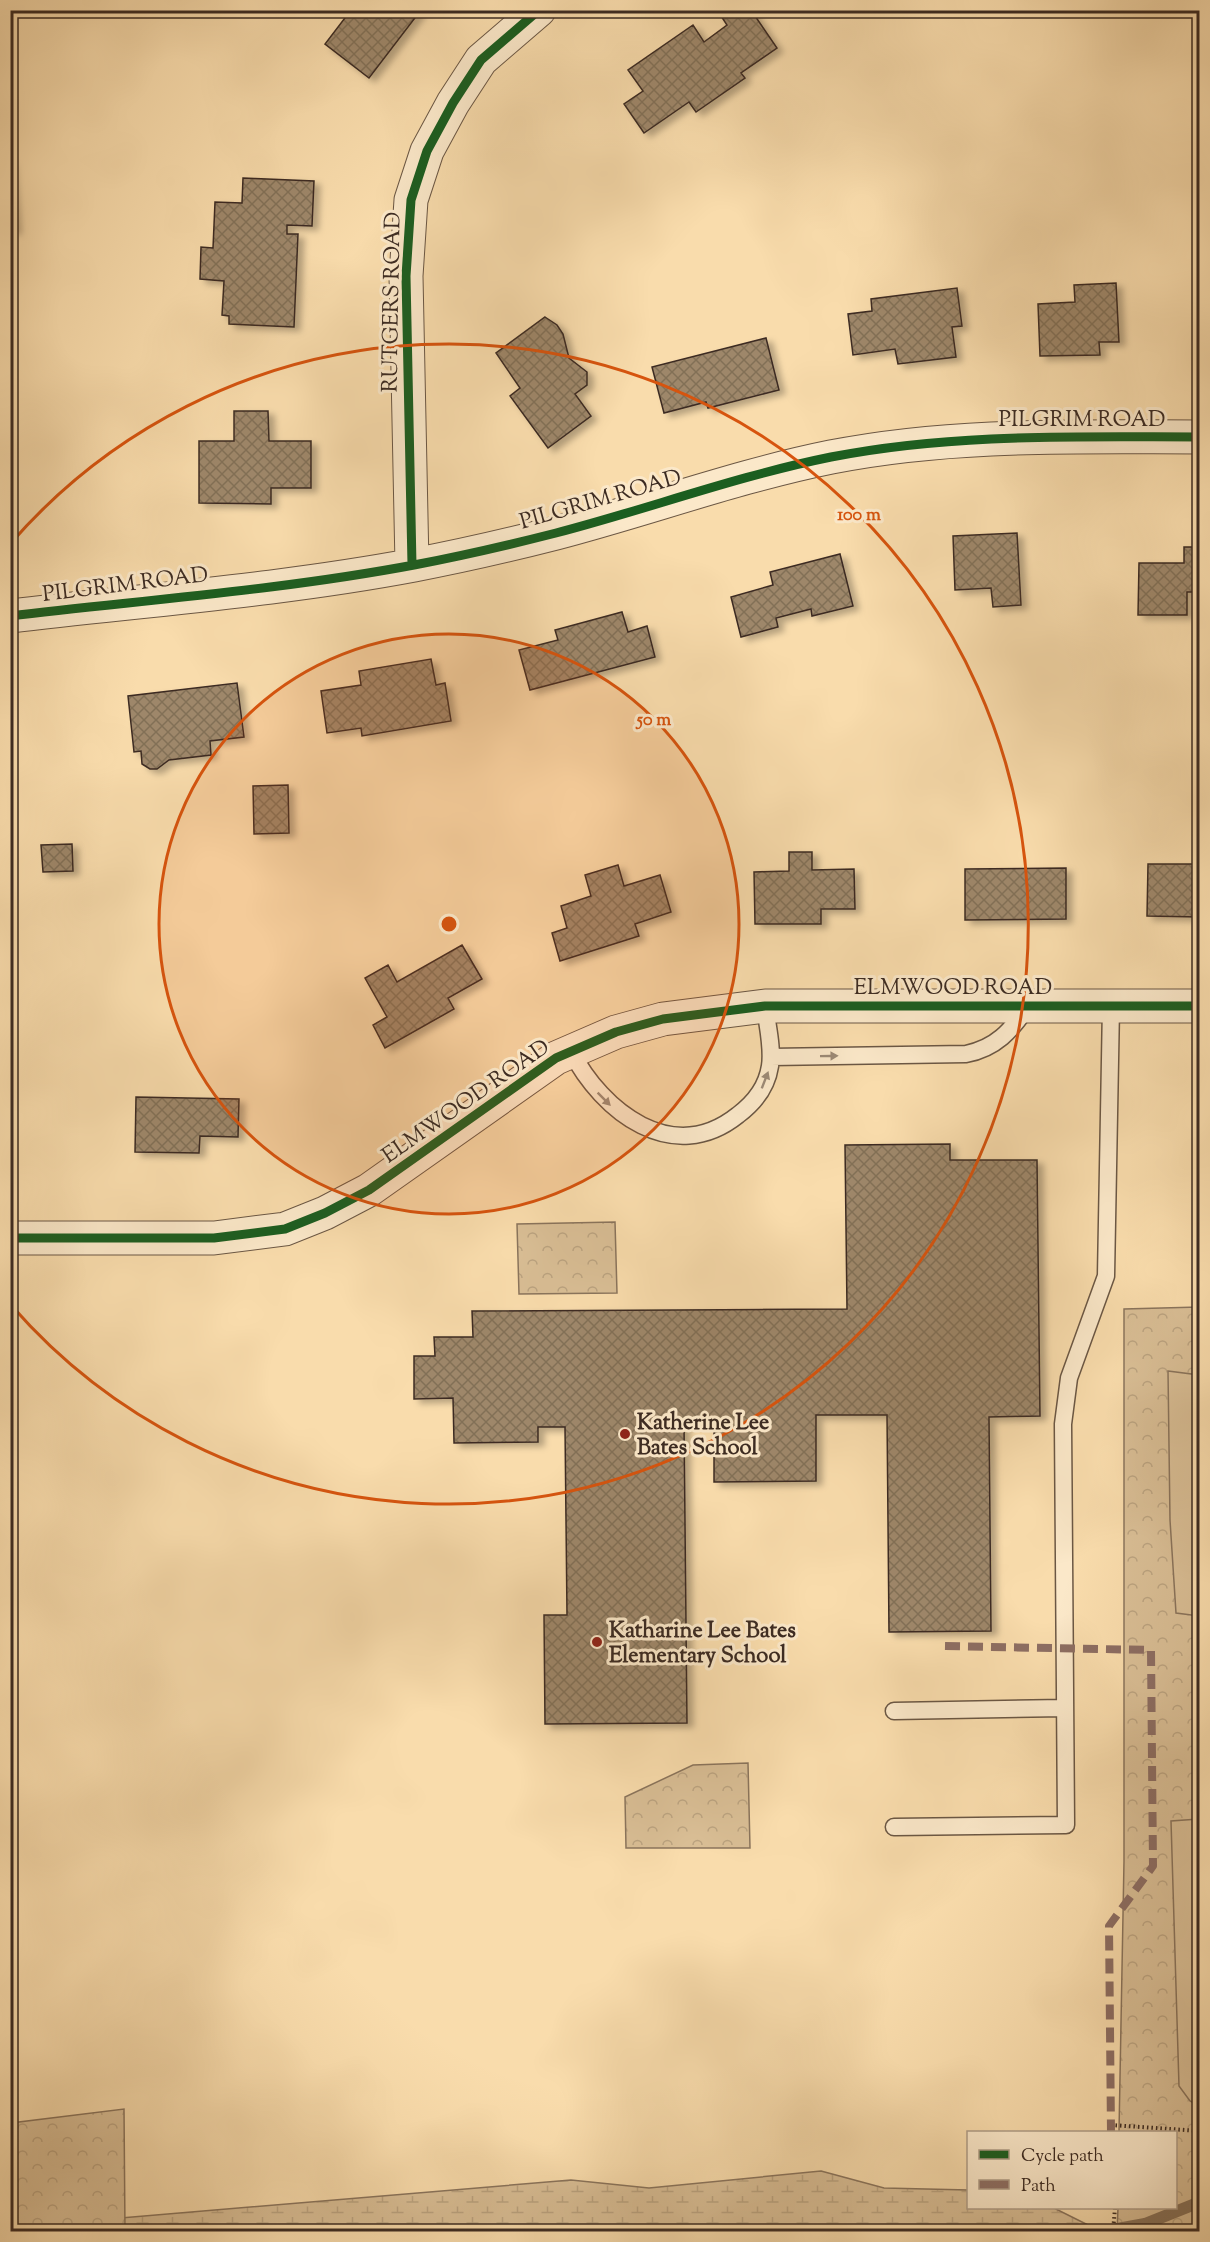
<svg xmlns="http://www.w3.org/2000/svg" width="1210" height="2242" font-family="'Sorts Mill Goudy',serif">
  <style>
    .wetland { fill: url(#wetland-marsh); stroke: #8a745c; stroke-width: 1.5 }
    .park { fill: url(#park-crowns); stroke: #8a745c; stroke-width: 1.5 }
    .garden { fill: #d9be95; stroke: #8a745c; stroke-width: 1.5 }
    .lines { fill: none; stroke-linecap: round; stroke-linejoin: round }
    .stream { stroke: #877159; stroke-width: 12 }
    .building { fill: url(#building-cross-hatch); stroke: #3c2b22; stroke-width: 1.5; filter: url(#shadow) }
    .service-casing { stroke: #6b5744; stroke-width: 19 }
    .minor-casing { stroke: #6b5744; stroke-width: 35 }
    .tertiary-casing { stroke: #6b5744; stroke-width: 35 }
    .path { stroke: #3c2b22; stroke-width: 4; stroke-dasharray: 1.5 3; stroke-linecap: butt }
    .service { stroke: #fbe8c9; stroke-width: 16 }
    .minor { stroke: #fbe8c9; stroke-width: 33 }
    .tertiary { stroke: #fbe8c9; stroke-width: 33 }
    .quiet { stroke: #8d6e63; stroke-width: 8; stroke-dasharray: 15 8; stroke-linecap: butt }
    .cycleway-casing { stroke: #fbe8c9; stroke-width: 13 }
    .cycleway { stroke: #1b5e20; stroke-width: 9 }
    .oneway { fill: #9c8a76 }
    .ring { fill: none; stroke: #d7540e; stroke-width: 3 }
    .poi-dot { fill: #8f2418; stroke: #fbe8c9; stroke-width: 2 }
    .labels { text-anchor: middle; stroke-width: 6; stroke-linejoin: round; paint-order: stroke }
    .street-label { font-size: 22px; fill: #3c2b22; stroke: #fbe8c9 }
    .poi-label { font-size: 22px; font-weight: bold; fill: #3c2b22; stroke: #fbe8c9; text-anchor: start }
    .centre { fill: #d7540e; stroke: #fbe8c9; stroke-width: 3 }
    .ring-label { font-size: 18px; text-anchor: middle; font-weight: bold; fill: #d7540e; stroke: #fbe8c9; stroke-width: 6; stroke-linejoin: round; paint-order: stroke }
  </style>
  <defs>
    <pattern id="wetland-marsh" width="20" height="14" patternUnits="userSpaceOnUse" patternTransform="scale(1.5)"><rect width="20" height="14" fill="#d9be95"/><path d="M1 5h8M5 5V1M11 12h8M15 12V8" fill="none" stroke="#bba380"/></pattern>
    <pattern id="park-crowns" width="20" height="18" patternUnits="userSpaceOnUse" patternTransform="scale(1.5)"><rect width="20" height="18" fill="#d9be95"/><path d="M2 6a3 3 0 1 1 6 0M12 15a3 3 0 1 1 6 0" fill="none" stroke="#bba380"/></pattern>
    <pattern id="building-cross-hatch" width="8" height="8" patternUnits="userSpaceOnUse" patternTransform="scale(1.5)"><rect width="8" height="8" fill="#9e876a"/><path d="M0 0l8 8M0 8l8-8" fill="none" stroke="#826f57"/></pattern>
    <filter id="shadow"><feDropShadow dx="6" dy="4" stdDeviation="3" flood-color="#0004"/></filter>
  </defs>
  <rect width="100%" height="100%" fill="#f9dcac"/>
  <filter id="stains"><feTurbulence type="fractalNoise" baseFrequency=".00333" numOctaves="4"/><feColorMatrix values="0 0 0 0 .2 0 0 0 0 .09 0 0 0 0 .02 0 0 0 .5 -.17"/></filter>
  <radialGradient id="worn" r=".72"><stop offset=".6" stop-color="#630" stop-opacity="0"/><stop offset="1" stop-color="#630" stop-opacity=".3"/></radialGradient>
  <path class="wetland" d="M821 2171 884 2188 968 2190V2208H1054L1096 2229 1095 2232H11L10 2198 97 2220 571 2180 649 2188Z"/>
  <path class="park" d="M615 1222 617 1293 519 1294 517 1224Z
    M1199 1307V2231L1117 2232 1118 2208H1176V2132H1119L1124 1861V1309Z
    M748 1763 750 1848H626L625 1797 693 1765Z
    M124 2109 125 2231H11V2123Z"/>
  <path class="garden" d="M1168 1371 1199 1375V1616L1176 1613 1170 1520Z
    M1199 1819H1200L1199 2106 1190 2101 1179 2086 1171 1821Z"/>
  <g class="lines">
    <path class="stream" d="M1101 2232 1145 2224 1200 2202"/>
  </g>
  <path class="building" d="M351 10H421L369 78 325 44Z
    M730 10H751L777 48 741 73 745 78 696 112 689 102 644 133 624 104 643 91 628 70 693 25 704 42 727 25 721 16Z
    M10 160 15 230H10Z
    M243 178 314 181 312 226 287 225V234H298L294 327 229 324V316L222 315 224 281 200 279 201 247 213 248 215 202 242 203Z
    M1116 283 1119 342H1099L1100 355 1040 356 1038 304 1075 302 1074 285Z
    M957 288 962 326 952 327 956 357 898 364 895 349 853 355 848 314 872 311 871 299Z
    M545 317 557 325 563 334 569 358 587 372V385L575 394 591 416 548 448 510 396 520 388 496 353Z
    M766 338 779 390 708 408 706 402 664 413 652 367Z
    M234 411H268L269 441H311V488H271V504L199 503V441H234Z
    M1017 533 1021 605 993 607 991 588 955 590 953 536Z
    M1184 547H1200V592H1187V615H1138L1139 563H1184Z
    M840 554 853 606 812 616 811 609 776 618 778 627 741 637 731 597 773 585 770 572Z
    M622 612 628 632 647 626 655 657 530 690 519 650 558 640 555 630Z
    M431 659 436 685 445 683 451 721 362 736 361 728 327 733 321 691 361 685 359 671Z
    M237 683 244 737 210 741 211 755 169 760 157 769H150L142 764 141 751 134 752 128 696Z
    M288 785 289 833 254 834 253 786Z
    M72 844 73 871 43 872 41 845Z
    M789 852H812V870L854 869 855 909H821V924H755L754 872 789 871Z
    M1148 864H1200V917L1147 916Z
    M618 865 624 886 660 875 671 912 635 924 639 936 560 961 552 933 567 928 561 906 591 896 585 875Z
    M1066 868V919L965 920V869Z
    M462 945 482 979 448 998 454 1009 385 1048 373 1025 387 1017 365 978 388 965 397 982Z
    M136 1097 239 1099 238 1137 200 1136 199 1153 135 1152Z
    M950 1144V1160H1037L1040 1416 989 1417 991 1631 889 1632 887 1415H816V1481L714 1482V1423H684L687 1723 545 1724 544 1615H567L565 1427H538V1442L454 1443 453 1398 414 1399V1356H435L434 1337H473L472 1311 847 1309 845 1145Z"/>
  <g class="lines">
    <g class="service-casing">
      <path id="service" d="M571 1051C602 1112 673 1167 738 1115 754 1103 767 1086 770 1066 773 1047 767 1025 765 1006
        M771 1057 966 1054C996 1048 1011 1031 1028 1006
        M894 1711 1064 1708
        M894 1827 1066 1825 1063 1424 1069 1378 1106 1276 1111 1006"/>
    </g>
    <g class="minor-casing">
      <path id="minor" d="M412 565 406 276 411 200 427 151 453 103 481 60 539 10
        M10 616C145 600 281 590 414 565 461 556 509 545 556 533 648 509 737 476 831 457 953 433 1075 437 1200 437"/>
    </g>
    <g class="tertiary-casing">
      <path id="tertiary" d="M10 1238H214L285 1229 325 1213 369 1190 556 1058 616 1032 663 1019 765 1006H1200"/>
    </g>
    <path class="path" d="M1111 2125 1200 2131
      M1113 2232 1115 2208"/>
    <use href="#service" class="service"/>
    <use href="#minor" class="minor"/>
    <use href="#tertiary" class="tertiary"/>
    <path class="quiet" d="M945 1646 1151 1650 1153 1866 1109 1926 1111 2132"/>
    <g class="cycleway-casing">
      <path id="cycleway" d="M412 565 406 276 411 200 427 151 453 103 481 60 539 10
        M10 616C145 600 281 590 414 565 461 556 509 545 556 533 648 509 737 476 831 457 953 433 1075 437 1200 437
        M10 1238H214L285 1229 325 1213 369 1190 556 1058 616 1032 663 1019 765 1006H1200"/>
    </g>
    <use href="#cycleway" class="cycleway"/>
  </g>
  <defs><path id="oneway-solid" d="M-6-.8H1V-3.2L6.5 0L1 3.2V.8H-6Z" transform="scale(1.5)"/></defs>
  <g class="oneway">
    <use href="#oneway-solid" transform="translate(829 1056) rotate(-1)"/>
    <use href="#oneway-solid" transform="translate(765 1080) rotate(-69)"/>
    <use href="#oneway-solid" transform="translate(604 1099) rotate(45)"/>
  </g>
  <circle cx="449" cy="924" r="290" fill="#d7540e" fill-opacity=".12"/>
  <g class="ring">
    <circle cx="449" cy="924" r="290"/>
    <path d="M11 543A580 580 0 1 1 11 1305"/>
  </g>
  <g class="poi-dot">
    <circle cx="625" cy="1434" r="6"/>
    <circle cx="597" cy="1642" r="6"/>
  </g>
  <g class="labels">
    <g class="street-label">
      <text transform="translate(390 302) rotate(-89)" y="8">RUTGERS ROAD</text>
      <text x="1082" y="426">PILGRIM ROAD</text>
      <text transform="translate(600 498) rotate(-16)" y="8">PILGRIM ROAD</text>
      <text transform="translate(125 583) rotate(-7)" y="8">PILGRIM ROAD</text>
      <text x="953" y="994">ELMWOOD ROAD</text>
      <text transform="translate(465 1100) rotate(-35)" y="8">ELMWOOD ROAD</text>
    </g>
    <g class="poi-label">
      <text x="637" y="1429">Katherine Lee<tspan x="637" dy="25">Bates School</tspan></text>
      <text x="609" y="1637">Katharine Lee Bates<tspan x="609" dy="25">Elementary School</tspan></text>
    </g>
  </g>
  <circle cx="449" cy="924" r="9" class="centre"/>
  <g class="ring-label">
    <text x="859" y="520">100 m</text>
    <text x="654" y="725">50 m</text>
  </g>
  <rect width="1210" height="2242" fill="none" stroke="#f9dcac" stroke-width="36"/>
  <rect x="12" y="12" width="1186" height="2218" fill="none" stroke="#3c2b22" stroke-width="3"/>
  <rect x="18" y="18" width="1174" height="2206" fill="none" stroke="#3c2b22" stroke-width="1.5"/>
  <rect x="967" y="2131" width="210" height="78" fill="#fbe8c9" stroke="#af9c86" stroke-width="1.5"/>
  <rect x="979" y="2150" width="30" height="9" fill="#1b5e20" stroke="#af9c86" stroke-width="1.5"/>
  <text x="1021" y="2161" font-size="18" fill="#3c2b22">Cycle path</text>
  <rect x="979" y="2180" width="30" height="9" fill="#8d6e63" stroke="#af9c86" stroke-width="1.5"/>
  <text x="1021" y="2191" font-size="18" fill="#3c2b22">Path</text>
  <rect width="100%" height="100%" filter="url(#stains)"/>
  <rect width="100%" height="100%" fill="url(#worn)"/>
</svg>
